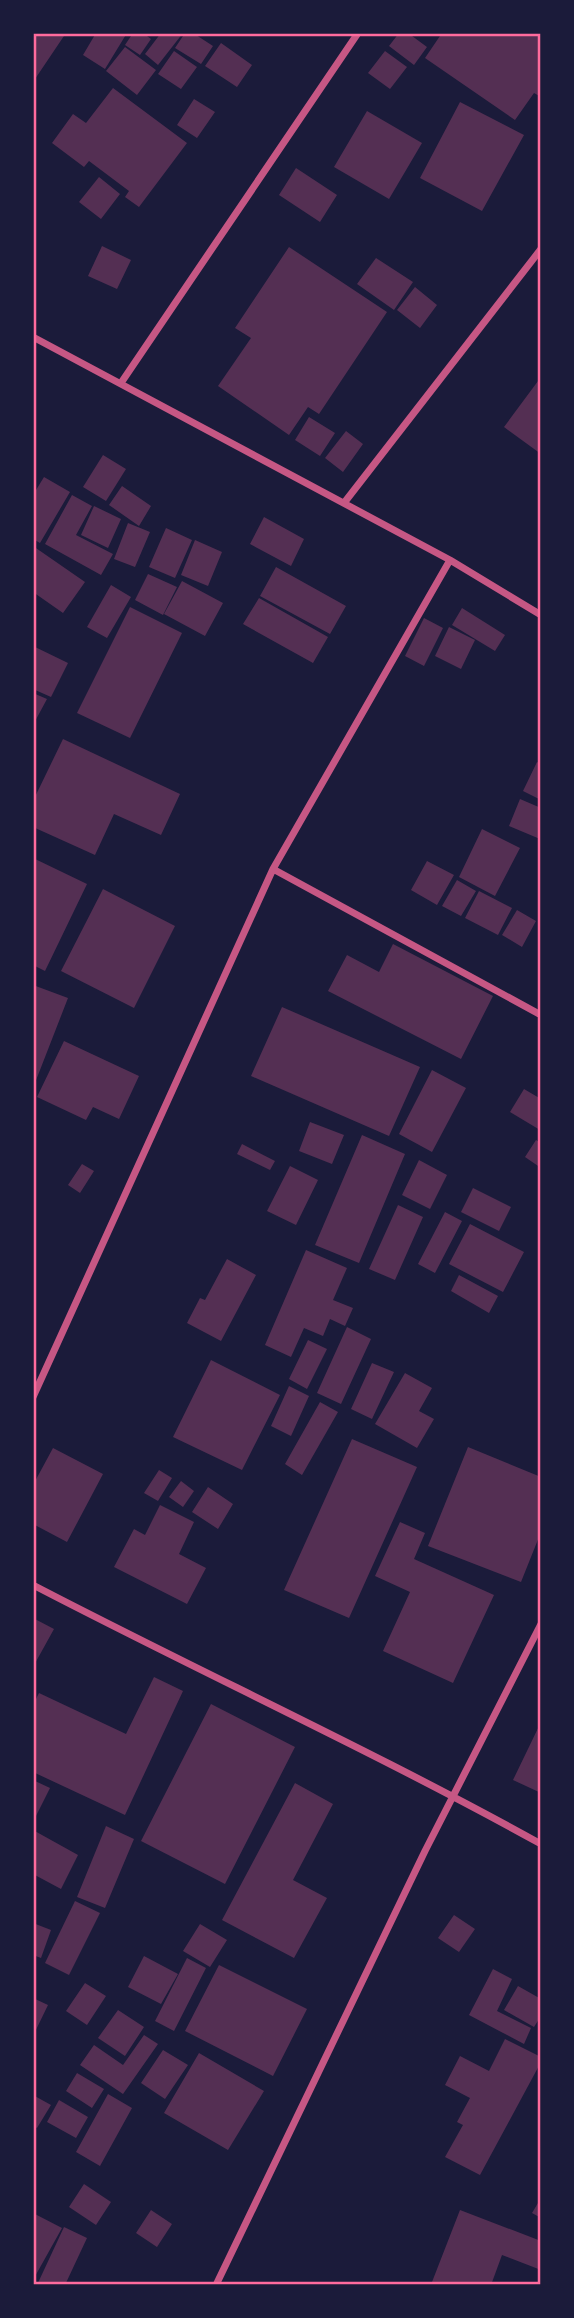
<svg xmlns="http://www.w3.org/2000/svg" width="574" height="2318" font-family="'Fira Sans Condensed',sans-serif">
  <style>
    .building { fill: #542f53 }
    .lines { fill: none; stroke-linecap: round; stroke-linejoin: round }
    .minor { stroke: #c65784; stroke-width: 7 }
    .neatline { fill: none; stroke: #ff6b9d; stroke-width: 2.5 }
  </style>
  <rect width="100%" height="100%" fill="#1b1b3a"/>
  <path class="building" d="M33 33H66L33 82Z
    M96 33H127L105 69 83 55Z
    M133 33H143L151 39 140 55 125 45Z
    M161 33H183L158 65 145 54Z
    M185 33H193L213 46 201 64 175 48Z
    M399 33H408L427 47 414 65 389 46Z
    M442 33H541V97L534 93 515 120 425 58Z
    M221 43 252 65 237 87 205 66Z
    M125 47 156 70 137 95 106 71Z
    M174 51 197 67 181 89 158 74Z
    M385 51 407 67 390 89 368 73Z
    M113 88 187 143 139 207 125 197 129 191 89 161 84 167 52 143 73 114 86 123Z
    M194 99 215 112 197 138 177 125Z
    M460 102 524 135 482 211 420 178Z
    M367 111 422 143 389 199 334 167Z
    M296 168 337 195 320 222 279 195Z
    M99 177 120 194 101 219 79 202Z
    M102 246 131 260 117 289 88 276Z
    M289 247 387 312 319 414 308 407 289 435 218 386 251 338 235 328Z
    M376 258 413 282 394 310 357 284Z
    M415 287 437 305 420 328 397 310Z
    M541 377V454L504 427Z
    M309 417 335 433 320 456 295 440Z
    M346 431 363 444 343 472 325 458Z
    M103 455 126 469 106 501 83 487Z
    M44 477 70 492 40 543 33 539V495Z
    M122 486 151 506 139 526 109 505Z
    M72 495 92 506 76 535 113 554 101 575 45 544Z
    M94 506 121 519 108 548 81 535Z
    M264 517 304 539 291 566 250 544Z
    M128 523 150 532 135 567 114 559Z
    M166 528 192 540 175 578 149 567Z
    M195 540 222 552 208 586 181 575Z
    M33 546 85 582 63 613 33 592Z
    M276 567 346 606 330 634 260 596Z
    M148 574 177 587 163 615 135 600Z
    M182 581 223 603 205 636 164 614Z
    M111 585 131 597 107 638 87 627Z
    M259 598 328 637 313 663 243 624Z
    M130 607 182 633 130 738 77 713Z
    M462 608 505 635 495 651 452 625Z
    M424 618 443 628 424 666 405 656Z
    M449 627 475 640 461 669 435 656Z
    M33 646 68 663 51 697 33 689Z
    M33 693 47 699 33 725Z
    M63 739 180 794 161 835 114 814 95 855 33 827V801Z
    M537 762 541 764V800L523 791Z
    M520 799 541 808 540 839 509 826Z
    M482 829 520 848 495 896 459 877Z
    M33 858 87 884 45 971 33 965Z
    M427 861 454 875 437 905 411 890Z
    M457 880 476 891 461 916 442 906Z
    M103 889 175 926 134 1008 61 971Z
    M479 891 512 908 498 935 465 918Z
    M517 910 536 921 522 947 502 935Z
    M393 944 493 996 461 1059 328 991 347 955 379 972Z
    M33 985 68 998 33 1088Z
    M282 1007 420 1067 389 1136 251 1076Z
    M64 1041 139 1076 119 1119 93 1107 86 1120 37 1097Z
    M432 1070 466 1088 432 1152 399 1134Z
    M524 1089 541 1099 540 1130 510 1112Z
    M310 1122 344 1135 332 1164 299 1151Z
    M362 1135 405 1154 359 1263 315 1245Z
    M536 1140 541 1143V1168L525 1157Z
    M242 1144 275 1161 270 1170 237 1154Z
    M419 1160 447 1175 430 1209 402 1195Z
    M82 1164 94 1171 80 1193 68 1185Z
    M290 1166 318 1180 296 1225 267 1211Z
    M473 1188 511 1207 499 1231 461 1212Z
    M398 1205 423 1217 395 1280 369 1269Z
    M445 1212 462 1221 435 1273 418 1264Z
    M470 1224 524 1252 503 1292 449 1264Z
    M306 1250 347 1268 333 1300 353 1308 345 1326 330 1319 323 1336 304 1328 291 1357 265 1345Z
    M227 1259 256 1275 221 1341 187 1323 200 1298 205 1300Z
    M459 1275 498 1296 489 1313 451 1291Z
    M347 1327 371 1339 341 1404 317 1393Z
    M308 1340 327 1349 307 1389 289 1379Z
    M211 1360 280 1395 242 1470 173 1437Z
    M372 1363 394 1372 372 1419 351 1409Z
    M405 1373 432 1388 419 1411 434 1419 417 1448 375 1424Z
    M289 1386 309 1396 291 1436 271 1426Z
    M320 1402 338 1412 302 1475 285 1464Z
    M352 1439 417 1467 349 1618 284 1590Z
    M468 1447 541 1477V1532L521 1582 428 1546Z
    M53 1448 103 1474 67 1542 33 1524V1485Z
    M159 1470 172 1478 158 1501 144 1493Z
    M181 1481 194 1491 183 1507 169 1497Z
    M208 1487 233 1504 218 1529 192 1512Z
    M160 1505 194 1522 179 1554 206 1568 187 1604 114 1567 134 1529 145 1535Z
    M400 1522 425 1533 414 1559 494 1595 453 1683 383 1651 410 1592 375 1576Z
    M33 1618 54 1629 33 1667Z
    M154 1677 183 1691 125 1815 33 1772V1705L39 1693 126 1734Z
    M211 1704 295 1747 225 1884 141 1841Z
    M541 1722V1793L513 1780Z
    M33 1780 50 1788 33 1822Z
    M295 1783 333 1804 293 1880 327 1898 294 1958 222 1920Z
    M106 1826 134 1839 105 1908 77 1897Z
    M33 1830 78 1855 61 1889 33 1874Z
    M75 1901 100 1913 69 1975 45 1963Z
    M454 1915 475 1929 459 1952 438 1938Z
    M33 1923 51 1930 41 1958 33 1955Z
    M200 1924 227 1940 210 1967 183 1951Z
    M144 1956 178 1974 161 2004 128 1987Z
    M187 1958 206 1968 174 2031 155 2021Z
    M219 1965 307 2009 273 2076 185 2031Z
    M493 1969 512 1979 497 2011 531 2028 524 2044 469 2015Z
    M85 1983 106 1996 87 2025 66 2011Z
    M518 1986 541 1999V2016L534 2027 504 2010Z
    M33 1998 48 2005 33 2036Z
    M118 2010 144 2027 125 2056 98 2038Z
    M144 2035 158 2044 123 2094 80 2065 94 2045 123 2065Z
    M505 2039 541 2057V2062L480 2175 445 2157 463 2125 457 2122 470 2098 445 2085 460 2056 489 2071Z
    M163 2050 188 2065 165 2099 141 2083Z
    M199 2053 264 2091 228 2150 164 2113Z
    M77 2073 104 2089 92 2108 66 2091Z
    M108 2094 132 2108 100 2166 76 2152Z
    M33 2095 51 2105 37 2128 33 2126Z
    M59 2100 88 2117 76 2138 47 2122Z
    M84 2184 111 2202 96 2225 69 2207Z
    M541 2198V2218L532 2213Z
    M151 2210 172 2224 157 2247 136 2233Z
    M460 2210 541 2241V2270L502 2255 491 2285 432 2282Z
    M33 2213 62 2228 33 2280Z
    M64 2227 87 2238 65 2285H37Z"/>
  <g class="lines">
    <path class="minor" d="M33 337 450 560 541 615
      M121 383 358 33
      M344 503 541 249
      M273 869 541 1015
      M33 1397 273 869 450 560
      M33 1585C202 1673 375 1752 541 1844
      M216 2285 425 1851 541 1624"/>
  </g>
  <rect width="574" height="2318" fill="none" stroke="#1b1b3a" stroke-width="70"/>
  <rect x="35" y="35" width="504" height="2248" class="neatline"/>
</svg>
